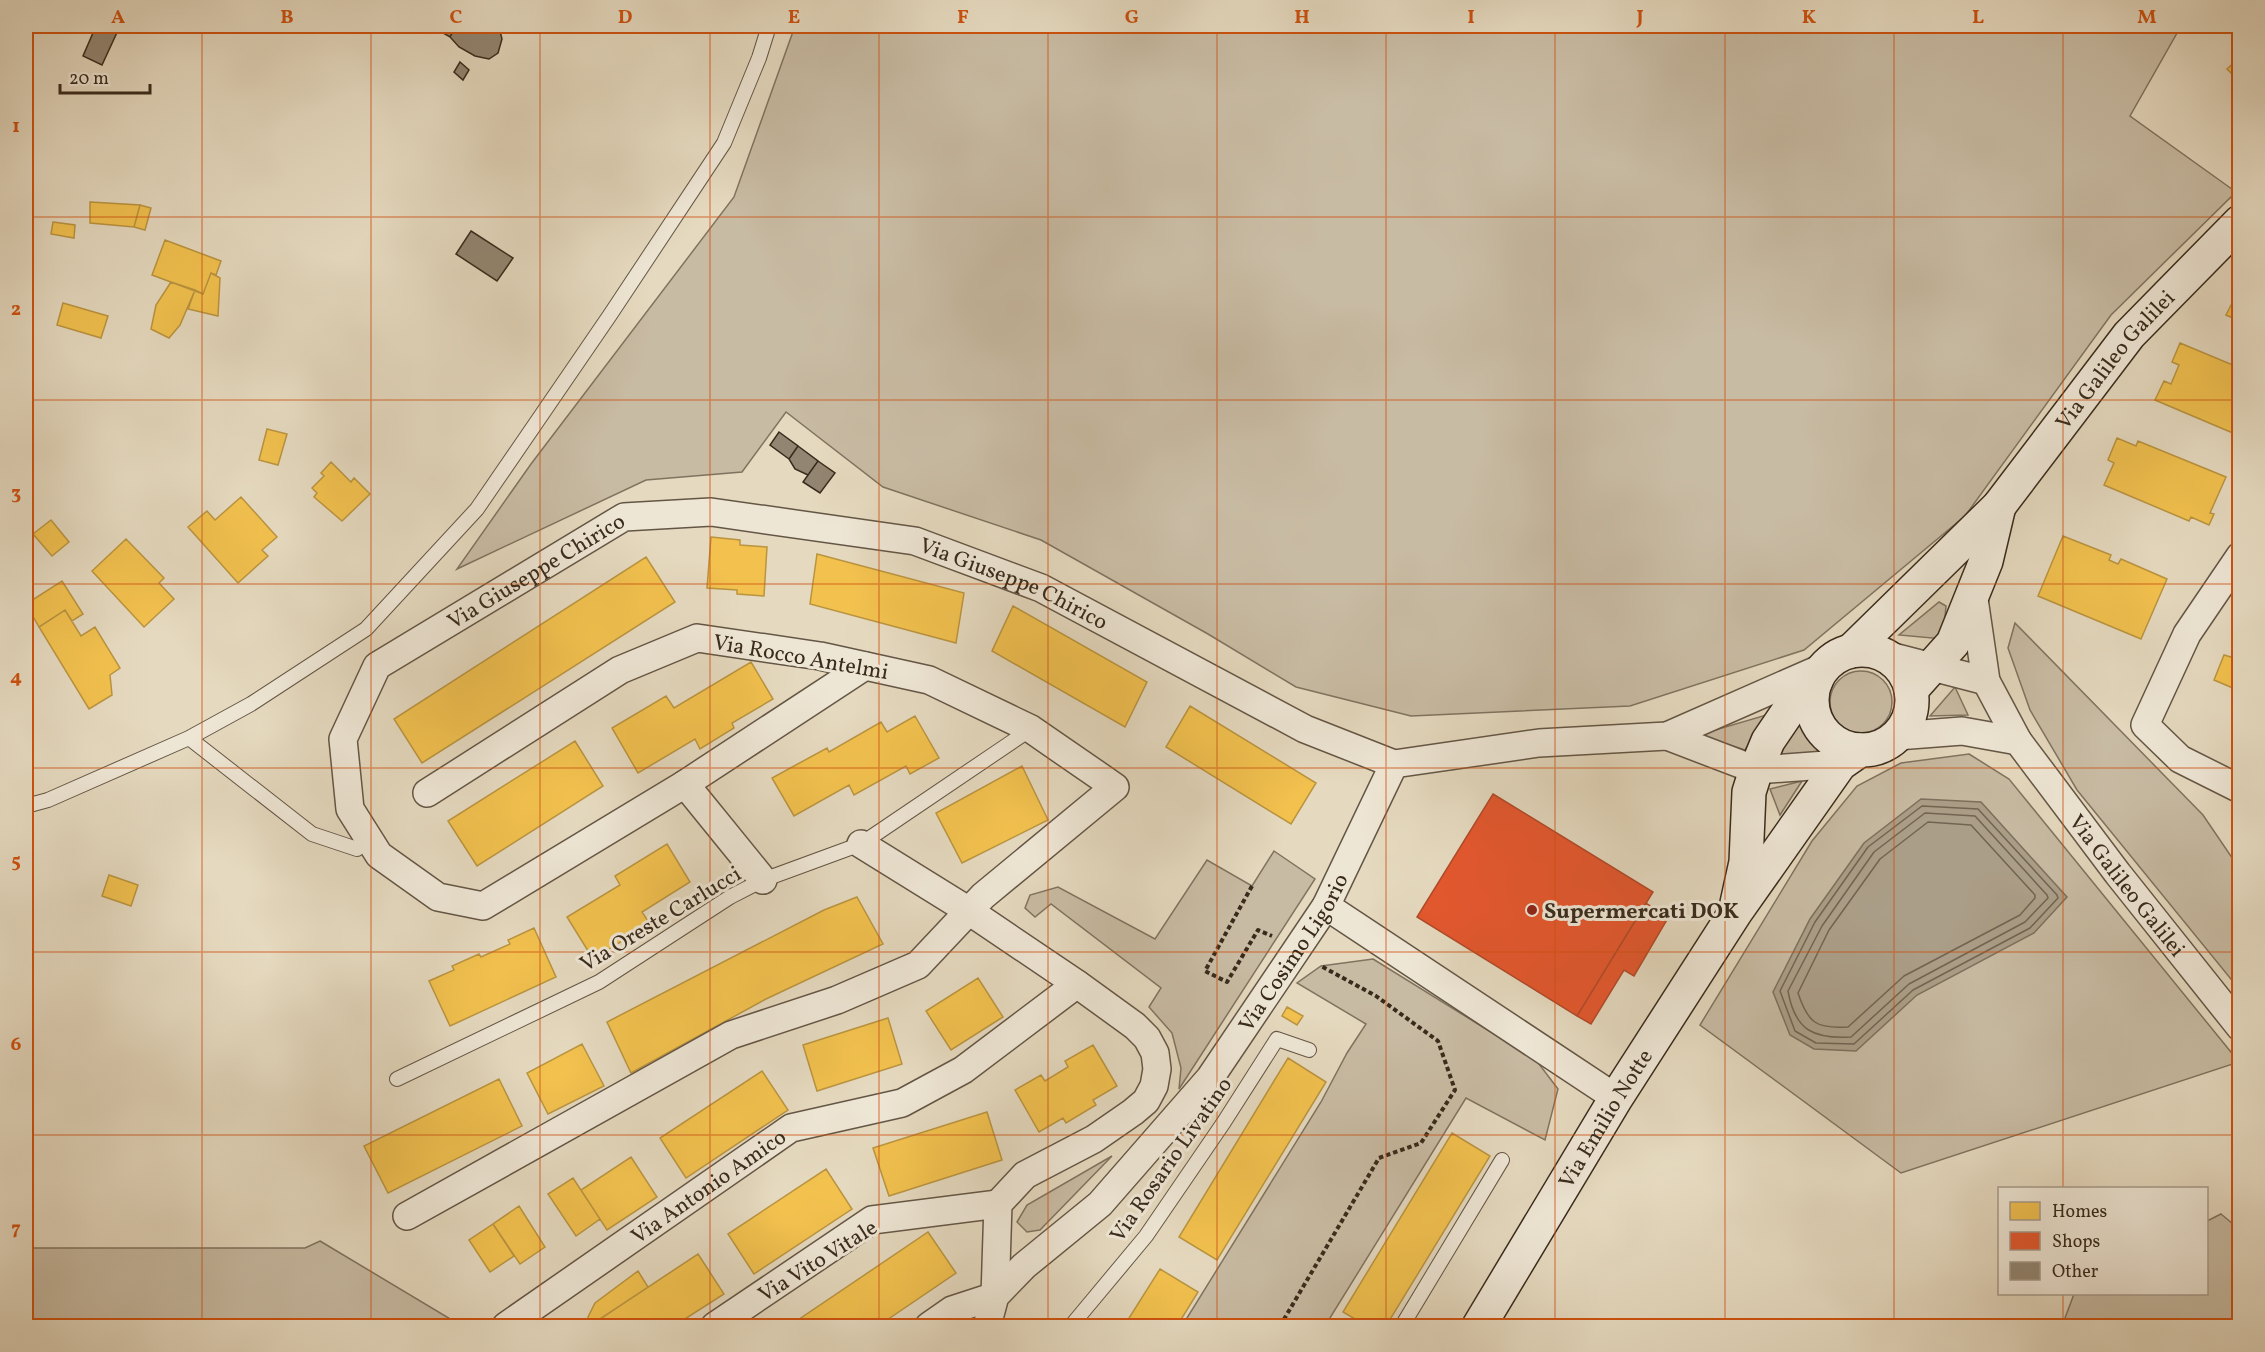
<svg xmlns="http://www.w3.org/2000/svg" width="2265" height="1352" font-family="Vollkorn,serif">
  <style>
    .green { fill: #c8bba3; stroke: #807360; stroke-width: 1.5 }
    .water { fill: #ab9e88; stroke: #7d705d; stroke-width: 1.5 }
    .homes { fill: #f2c14e; stroke: #ba943f; stroke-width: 1.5 }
    .shops { fill: #e4572e; stroke: #b14a29; stroke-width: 1.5 }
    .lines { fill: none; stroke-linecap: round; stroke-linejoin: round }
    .shore { stroke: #726452; stroke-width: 1.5 }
    .building { fill: #928571; stroke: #392b1c; stroke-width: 1.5 }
    .lane-casing { stroke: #645645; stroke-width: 16 }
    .street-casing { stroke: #645645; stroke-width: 30 }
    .secondary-casing { stroke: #392b1c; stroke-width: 36 }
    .path { stroke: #392b1c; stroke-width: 4; stroke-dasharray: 4.5 3; stroke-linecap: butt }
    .lane { stroke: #eee6d5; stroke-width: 14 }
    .street { stroke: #eee6d5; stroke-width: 27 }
    .secondary { stroke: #eee6d5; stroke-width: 33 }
    .grid { fill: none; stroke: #ce520e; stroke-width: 1.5; stroke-opacity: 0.55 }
    .poi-dot { fill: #8f2418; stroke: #eee6d5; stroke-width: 2 }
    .labels { text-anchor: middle; stroke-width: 6; stroke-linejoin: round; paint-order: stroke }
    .street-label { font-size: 22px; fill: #392b1c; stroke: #eee6d5 }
    .poi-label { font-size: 22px; font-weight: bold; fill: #392b1c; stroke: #eee6d5; text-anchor: start }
    .neatline { fill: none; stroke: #ce520e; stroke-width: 2 }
    .grid-label { font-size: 20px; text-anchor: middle; font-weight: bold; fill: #ce520e }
  </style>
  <rect width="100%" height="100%" fill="#e5d9bf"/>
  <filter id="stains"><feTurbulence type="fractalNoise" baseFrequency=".00333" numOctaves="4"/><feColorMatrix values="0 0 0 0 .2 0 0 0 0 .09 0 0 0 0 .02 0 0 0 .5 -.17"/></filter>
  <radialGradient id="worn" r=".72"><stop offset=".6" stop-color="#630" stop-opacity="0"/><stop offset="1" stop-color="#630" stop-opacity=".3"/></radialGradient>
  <path class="green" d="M795 26H2181L2130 116 2236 192 2111 315 1965 516 1804 650 1630 706 1411 716 1296 687 1208 634 1041 540 883 487 786 412 742 472 646 480 457 569 531 464 734 197Z
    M1939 602 1946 606 1943 639 1899 635Z
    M2015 623 2203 815 2239 868V989L2077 790 2030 710 2008 648Z
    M1830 702a31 31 0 1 1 62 0a31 31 0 1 1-62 0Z
    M1955 687 1968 715 1930 716Z
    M1773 713 1745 750 1698 735Z
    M1800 725 1808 731 1818 747 1817 752 1777 761 1788 730Z
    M1969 754 2009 779 2239 1062 1901 1173 1700 1025 1812 841 1857 786 1901 763Z
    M1802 781 1780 815 1770 789Z
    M1274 851 1315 879 1179 1089 1181 1068 1172 1033 1149 1007 1161 988 1051 904 1035 917 1025 908 1030 895 1058 887 1155 939 1207 860 1252 886Z
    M1373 959 1536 1060 1558 1089 1545 1140 1466 1098 1325 1326H1182L1321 1102 1347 1053 1366 1024 1297 983 1321 966Z
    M1112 1156 1040 1230 1027 1232 1017 1222 1027 1205Z
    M2221 1214 2239 1229V1326H2062L2074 1294H2206L2207 1221Z
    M320 1241 462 1326H26V1248H305Z"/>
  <path class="water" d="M1921 799 1981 802 2067 897 2034 933 1917 995 1856 1051 1814 1049 1790 1035 1773 992 1810 919 1864 843Z"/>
  <path class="homes" d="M2240 57V82L2227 69Z
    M90 202 140 205 134 227 90 223Z
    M140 205 151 208 145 230 134 227Z
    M53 222 75 225 74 238 51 234Z
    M165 240 221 261 216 275 211 273 203 294 152 275Z
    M211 273 220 278 218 316 188 309 195 290 203 294Z
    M171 282 195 290 180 325 169 338 151 329 156 305Z
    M2240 287V321L2226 315Z
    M63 303 108 316 101 338 57 325Z
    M2180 343 2240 368V436L2155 400 2164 381 2171 384 2179 365 2172 362Z
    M267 429 287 434 278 465 259 460Z
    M2117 438 2136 446 2138 441 2226 477 2210 513 2214 514 2209 525 2191 517 2189 521 2104 485 2114 463 2108 460Z
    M331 462 351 482 354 478 370 494 342 521 314 497 317 493 312 488 324 476 321 473Z
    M241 497 277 537 262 550 268 556 238 583 188 527 207 511 215 520Z
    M51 520 69 542 52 556 33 534Z
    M2063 536 2111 555 2109 560 2118 564 2121 559 2167 579 2141 639 2038 596Z
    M711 537 740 540V545L767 547 764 596 737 594V590L707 588Z
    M126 539 164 578 159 583 174 599 144 627 92 571Z
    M817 554 964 593 956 643 810 604Z
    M646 557 675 602 422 763 394 719Z
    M62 581 83 614 72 621 65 610 39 627 26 604Z
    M1013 606 1147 682 1125 727 992 651Z
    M65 610 81 636 95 627 120 668 110 675 112 695 89 709 39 627Z
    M2240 638V691L2214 680 2224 655 2231 657Z
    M751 662 773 699 732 723 734 728 700 749 695 739 638 773 612 728 666 696 674 708Z
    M1190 706 1316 783 1291 824 1166 747Z
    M915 716 939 758 910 774 906 766 854 795 849 785 794 816 772 778 827 748 829 752 881 722 887 732Z
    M575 741 603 786 477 866 448 821Z
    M1022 766 1048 820 962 863 936 813Z
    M667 844 690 882 642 912 650 924 593 959 567 917 620 885 615 876Z
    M109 875 138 885 131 906 102 896Z
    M857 897 883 944 766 999 631 1073 607 1022 824 910Z
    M534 928 556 977 450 1026 429 981 454 970 452 966 479 954 481 957 510 944 508 940Z
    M978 978 1003 1017 951 1050 926 1011Z
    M1287 1007 1303 1016 1297 1025 1282 1016Z
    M888 1018 902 1064 817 1091 803 1045Z
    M582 1044 604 1086 548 1114 527 1073Z
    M1093 1045 1117 1086 1093 1100 1096 1105 1066 1123 1063 1118 1039 1132 1015 1090 1041 1075 1045 1081 1068 1067 1065 1061Z
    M1288 1058 1326 1082 1217 1260 1179 1237Z
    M762 1071 788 1110 686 1178 660 1138Z
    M499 1079 522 1126 388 1193 364 1146Z
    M987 1112 1002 1160 889 1196 873 1148Z
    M1452 1133 1490 1156 1386 1326H1367L1343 1312Z
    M631 1157 657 1197 607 1230 581 1190Z
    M826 1169 852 1209 754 1274 728 1234Z
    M573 1178 600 1219 576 1236 548 1194Z
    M519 1206 545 1247 520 1264 493 1224Z
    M493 1224 514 1256 490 1272 469 1240Z
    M928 1232 956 1273 878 1326H789Z
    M698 1254 724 1294 674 1326H601L597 1321Z
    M1160 1269 1198 1292 1177 1326H1124Z
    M638 1271 648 1287 597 1321 601 1326H591L588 1317 595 1303Z"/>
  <path class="shops" d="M1493 794 1653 892 1577 1016 1417 917Z
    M1646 903 1668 918 1634 976 1624 970 1591 1024 1577 1016Z"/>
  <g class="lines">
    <path class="shore" d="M1922 806 1978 809 2057 895 2058 898 2030 928 1913 990 1854 1044 1816 1043 1795 1031 1780 991 1815 922 1868 847Z
      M1925 813 1975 816 2047 895 2048 898 2025 922 1909 984 1851 1037C1814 1039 1795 1031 1788 991L1822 926 1874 852Z
      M1928 822 1971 825 2035 895V898L2020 915 1904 976 1848 1027C1816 1029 1808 1023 1798 993L1829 930 1880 859Z"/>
  </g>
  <path class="building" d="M96 26H120L102 65 83 56Z
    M431 26H456L450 37Z
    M456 26H494L500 31 502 39 498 53 489 59 475 56 459 47 450 37Z
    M460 62 469 70 463 80 454 72Z
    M471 231 513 258 497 281 456 254Z
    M779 432 798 446 789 459 770 445Z
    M798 446 818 461 808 475 795 469 789 459Z
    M818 461 835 473 820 493 803 482Z"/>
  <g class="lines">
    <g class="lane-casing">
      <path id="lane" d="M189 738 312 834 357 849 368 838
        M26 806 48 800 189 738 251 704 366 629 477 509 610 315 724 143 759 58 769 26
        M397 1079 599 982 730 897 763 880 861 844 1031 729
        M1071 1326 1146 1236 1224 1122 1277 1039 1309 1050
        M1402 1326 1502 1160"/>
    </g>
    <g class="street-casing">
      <g id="street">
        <path d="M2240 556 2187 634 2145 725 2180 759 2240 789"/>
        <path id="s1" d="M1973 592 1986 681 2018 741 2118 874 2240 1027"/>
        <path d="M1882 654 1986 681"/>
        <path id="s2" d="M865 666 685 784 483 906 438 897 379 855 350 809 343 739 377 666 624 517 711 512 915 541 1041 588 1305 729 1394 764"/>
        <path d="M1667 736 1756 770 1840 764"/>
        <path d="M1897 736 1962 731 2018 741"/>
        <path d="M685 784 763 880"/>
        <path d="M861 844 969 911 1077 984 1135 1026 1147 1038 1155 1053 1157 1069 1154 1086 1146 1101 1133 1112 1094 1139 1025 1175 998 1204 995 1296 952 1310 929 1326"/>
        <path d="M1326 906 1616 1098"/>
        <path d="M407 1216 731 1035 837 1000 918 965 983 896 1115 787 1031 729 929 680 820 656 697 638 620 670 427 793"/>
        <path id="s3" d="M506 1326 791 1128 902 1103 963 1070 1077 984"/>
        <path d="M715 1326 872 1220 998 1204"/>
        <path id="s4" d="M987 1326 995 1296 1024 1266 1100 1204 1210 1078 1326 906 1394 764 1539 743 1667 736 1824 667"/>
      </g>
    </g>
    <g class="secondary-casing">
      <g id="secondary">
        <circle cx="1862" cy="700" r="50"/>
        <path id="s5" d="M1851 651 1999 506 2129 335 2240 222"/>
        <path d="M1911 690 1953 643 1986 561 1999 506"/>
        <path d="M1737 903 1746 862 1749 792 1756 770 1768 741 1787 713 1816 681"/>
        <path id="s6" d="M1479 1326 1616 1098 1735 913 1840 764 1860 750"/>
      </g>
    </g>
    <path class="path" d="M1252 886 1205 971 1227 982 1258 930 1272 936
      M1280 1326 1379 1158 1421 1143 1455 1090 1438 1041 1376 996 1321 966"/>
    <use href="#lane" class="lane"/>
    <use href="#street" class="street"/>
    <use href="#secondary" class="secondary"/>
  </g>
  <path class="grid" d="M202 26V1326M371 26V1326M540 26V1326M710 26V1326M879 26V1326M1048 26V1326M1217 26V1326M1386 26V1326M1555 26V1326M1725 26V1326M1894 26V1326M2063 26V1188M26 217H2240M26 400H2240M26 584H2240M26 768H2240M26 952H2240M26 1135H2240M2063 1294V1326"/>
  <circle class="poi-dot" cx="1532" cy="910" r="6"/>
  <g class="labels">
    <g class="street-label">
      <text dy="8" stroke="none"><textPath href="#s5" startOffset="394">Via Galileo Galilei</textPath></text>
      <text dy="8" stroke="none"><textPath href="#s2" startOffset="960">Via Giuseppe Chirico</textPath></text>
      <text dy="8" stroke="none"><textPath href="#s2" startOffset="1464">Via Giuseppe Chirico</textPath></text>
      <text transform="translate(801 656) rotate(10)" y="8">Via Rocco Antelmi</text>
      <text dy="8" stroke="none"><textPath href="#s1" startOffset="339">Via Galileo Galilei</textPath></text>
      <text transform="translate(660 918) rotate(-31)" y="8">Via Oreste Carlucci</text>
      <text dy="8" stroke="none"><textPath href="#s4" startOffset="489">Via Cosimo Ligorio</textPath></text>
      <text dy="8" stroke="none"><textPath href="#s6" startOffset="243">Via Emilio Notte</textPath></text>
      <text transform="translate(1170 1159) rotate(-55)" y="8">Via Rosario Livatino</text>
      <text dy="8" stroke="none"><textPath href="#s3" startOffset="246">Via Antonio Amico</textPath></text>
      <text transform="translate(817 1260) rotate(-32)" y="8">Via Vito Vitale</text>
    </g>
    <g class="poi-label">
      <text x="1544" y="918">Supermercati DOK</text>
    </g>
  </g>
  <rect width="2265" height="1352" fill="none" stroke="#e5d9bf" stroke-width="66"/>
  <rect x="1998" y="1187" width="210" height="108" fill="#eee6d5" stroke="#a69b8b" stroke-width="1.5"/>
  <rect x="2010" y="1202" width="30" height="18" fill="#f2c14e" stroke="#a69b8b" stroke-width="1.5"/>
  <text x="2052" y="1217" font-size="18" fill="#392b1c">Homes</text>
  <rect x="2010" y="1232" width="30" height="18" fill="#e4572e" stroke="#a69b8b" stroke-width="1.5"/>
  <text x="2052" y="1247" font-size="18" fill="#392b1c">Shops</text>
  <rect x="2010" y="1262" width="30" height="18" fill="#928571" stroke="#a69b8b" stroke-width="1.5"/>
  <text x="2052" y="1277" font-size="18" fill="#392b1c">Other</text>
  <path d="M60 84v9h90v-9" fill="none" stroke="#392b1c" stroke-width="3"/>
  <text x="69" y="84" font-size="18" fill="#392b1c" stroke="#eee6d5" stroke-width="4.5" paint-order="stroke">20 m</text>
  <rect x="33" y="33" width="2199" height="1286" class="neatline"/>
  <g class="grid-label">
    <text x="118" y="23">A</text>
    <text x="287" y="23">B</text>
    <text x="456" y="23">C</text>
    <text x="625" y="23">D</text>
    <text x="794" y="23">E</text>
    <text x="963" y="23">F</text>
    <text x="1132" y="23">G</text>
    <text x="1302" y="23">H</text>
    <text x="1471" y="23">I</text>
    <text x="1640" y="23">J</text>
    <text x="1809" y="23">K</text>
    <text x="1978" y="23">L</text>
    <text x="2147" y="23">M</text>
    <text x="16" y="132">1</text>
    <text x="16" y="315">2</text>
    <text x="16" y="499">3</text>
    <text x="16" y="683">4</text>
    <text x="16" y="867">5</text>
    <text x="16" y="1050">6</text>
    <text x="16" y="1234">7</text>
  </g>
  <rect width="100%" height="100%" filter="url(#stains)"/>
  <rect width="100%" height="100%" fill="url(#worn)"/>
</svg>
